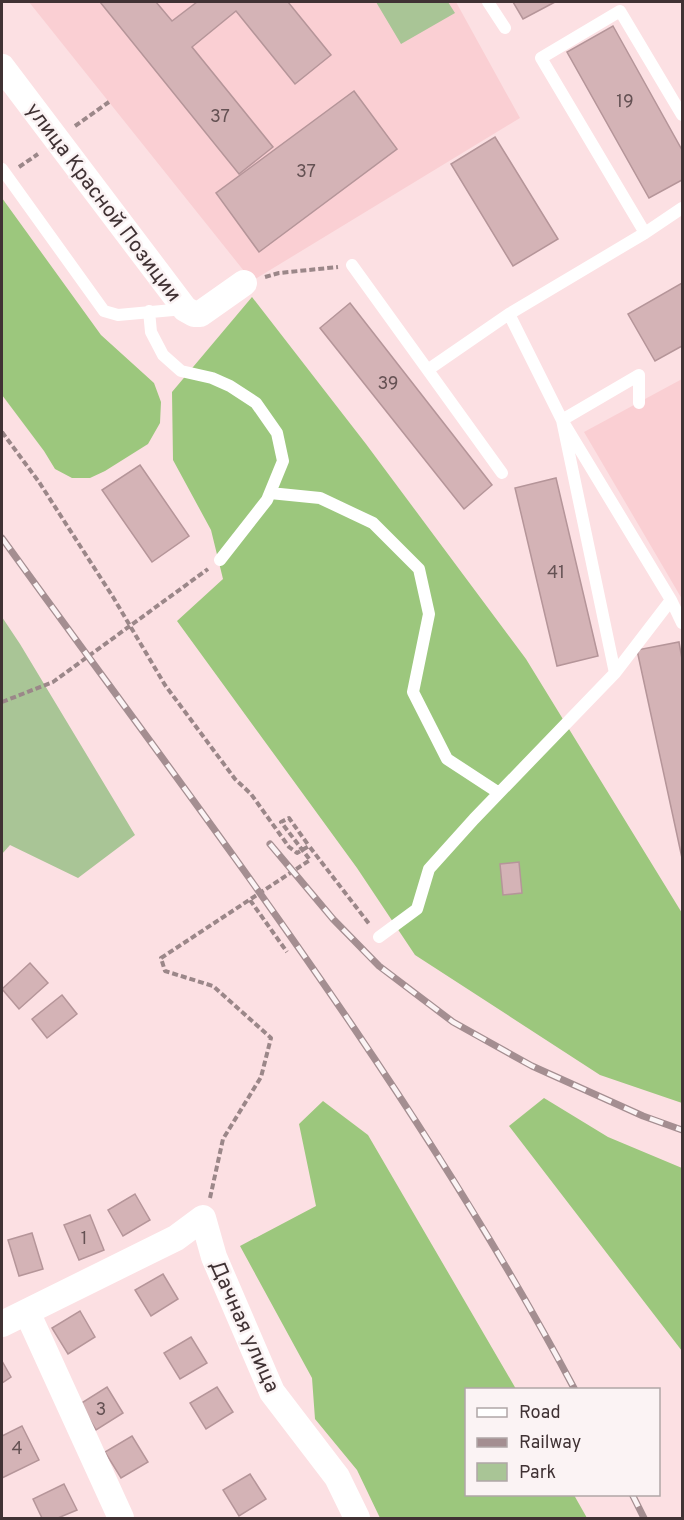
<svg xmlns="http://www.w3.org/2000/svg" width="684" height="1520" font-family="Overpass,sans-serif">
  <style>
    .built { fill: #facfd3 }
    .green { fill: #a9c596 }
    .forest { fill: #9cc77d }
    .building { fill: #d4b3b6; stroke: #b59599; stroke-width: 1.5 }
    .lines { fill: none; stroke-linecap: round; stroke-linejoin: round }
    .path { stroke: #9b8789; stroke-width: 4; stroke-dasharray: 6 3; stroke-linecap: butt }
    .lane { stroke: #fff; stroke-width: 12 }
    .street { stroke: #fff; stroke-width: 26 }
    .rail-casing { stroke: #a48e91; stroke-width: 7 }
    .rail { stroke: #fbf3f4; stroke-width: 4.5; stroke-dasharray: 14; stroke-linecap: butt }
    .labels { text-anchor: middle; stroke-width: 5; stroke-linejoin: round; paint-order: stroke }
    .number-label { font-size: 18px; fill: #655254 }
    .street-label { font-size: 21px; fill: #403234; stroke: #fbf3f4 }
  </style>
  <rect width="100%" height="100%" fill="#fce0e3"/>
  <path class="built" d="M29 2H456L520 118 252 281Z
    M682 379V599L584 432Z"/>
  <path class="green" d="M376 2H448L455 13 401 44Z
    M2 617 20 644 135 835 78 878 10 845 2 854Z"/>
  <path class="forest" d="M2 198 101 335 154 383 161 402 160 423 148 444 105 471 90 478H72L55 469 44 451 2 395Z
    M252 297 366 444 526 659 682 913V1103L600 1075 415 955 357 868 177 621 223 579 211 530 173 460 172 392Z
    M544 1098 608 1137 682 1168V1351L509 1126Z
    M323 1101 368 1135 516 1389 466 1390V1494L574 1495 587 1518H380L357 1470 315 1419 312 1378 240 1246 316 1206 299 1124Z"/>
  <path class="building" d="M100 2H156L172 21 197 2H288L331 55 295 84 236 11 192 47 273 147 239 174Z
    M513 2H555L523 19Z
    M613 26 682 150V180L649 198 567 52Z
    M354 91 397 149 259 252 216 193Z
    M495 137 558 239 513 266 451 164Z
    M682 283V346L655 361 628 314Z
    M350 303 492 485 464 509 320 328Z
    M140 465 189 536 152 562 102 490Z
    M556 478 598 656 557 666 515 488Z
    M679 642 682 659V858L637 650Z
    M519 862 522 893 503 895 500 864Z
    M30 963 48 983 19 1009 2 989Z
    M62 995 77 1014 47 1038 32 1019Z
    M135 1194 150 1220 123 1236 108 1210Z
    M90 1215 104 1250 79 1260 64 1225Z
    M32 1233 43 1269 19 1276 8 1240Z
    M163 1274 178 1299 151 1316 135 1290Z
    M80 1311 95 1337 68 1354 52 1328Z
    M191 1337 207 1363 180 1379 164 1353Z
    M2 1361 11 1377 2 1383Z
    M107 1387 123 1413 96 1430 80 1404Z
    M217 1387 233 1412 206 1429 190 1403Z
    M22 1426 39 1460 2 1478V1436Z
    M132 1436 148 1462 121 1478 105 1452Z
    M250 1474 266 1499 239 1516 223 1490Z
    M64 1484 77 1510 58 1518H42L33 1499Z"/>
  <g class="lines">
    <path class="path" d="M75 126 109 102
      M19 167 38 154
      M265 277 279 273 338 267
      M2 432 39 482 113 597 165 685 235 779 251 794 289 847 297 853 309 846 370 925
      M2 702 53 682 208 569
      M250 900 287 952
      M210 1198 223 1139 261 1077 271 1038 213 986 165 971 161 958 310 860 281 822 289 818 309 846"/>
    <path class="lane" d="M488 2 505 28
      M682 115 620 11 541 58 645 233 509 314 562 420 671 600 682 623
      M2 169 104 311 118 315 184 309
      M645 233 682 208
      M352 265 502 473
      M149 311 151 332 163 355 181 371 212 378 230 386 256 403 277 433 283 461 267 500 220 560
      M429 369 509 314
      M270 493 320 498 373 523 419 569 429 614 413 692 447 759 499 793
      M615 673 562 420 639 375V403
      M379 937 417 909 429 869 474 819 615 673 671 600"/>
    <path class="street" d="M2 67 185 309 194 314H200L244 283
      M27 1312 121 1518
      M2 1324 176 1238 203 1218 214 1257 272 1392 337 1477 357 1518"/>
    <g class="rail-casing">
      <path id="rail" d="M2 538C202 815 414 1087 575 1390
        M270 844 333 919 379 966 453 1022 532 1066 643 1116 682 1130
        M632 1494 644 1518"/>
    </g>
    <use href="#rail" class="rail"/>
  </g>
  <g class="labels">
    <g class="number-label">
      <text x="625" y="107">19</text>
      <text x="220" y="122">37</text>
      <text x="306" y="177">37</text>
      <text x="388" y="389">39</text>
      <text x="556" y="578">41</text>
      <text x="84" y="1244">1</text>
      <text x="101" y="1415">3</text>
      <text x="17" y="1454">4</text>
    </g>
    <g class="street-label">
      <text transform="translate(104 202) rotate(53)" y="7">улица Красной Позиции</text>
      <text transform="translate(245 1326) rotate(66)" y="7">Дачная улица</text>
    </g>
  </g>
  <rect width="684" height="1520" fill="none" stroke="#403234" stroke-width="6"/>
  <rect x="465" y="1388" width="195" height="108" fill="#fbf3f4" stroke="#b0a6a7" stroke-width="1.5"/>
  <rect x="477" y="1408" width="30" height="9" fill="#ffffff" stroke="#b0a6a7" stroke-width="1.5"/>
  <text x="519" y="1418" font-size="18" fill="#403234">Road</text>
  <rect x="477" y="1438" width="30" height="9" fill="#a48e91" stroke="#b0a6a7" stroke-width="1.5"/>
  <text x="519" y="1448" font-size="18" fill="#403234">Railway</text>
  <rect x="477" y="1463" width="30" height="18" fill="#a9c596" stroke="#b0a6a7" stroke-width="1.5"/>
  <text x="519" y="1478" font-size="18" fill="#403234">Park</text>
</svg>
